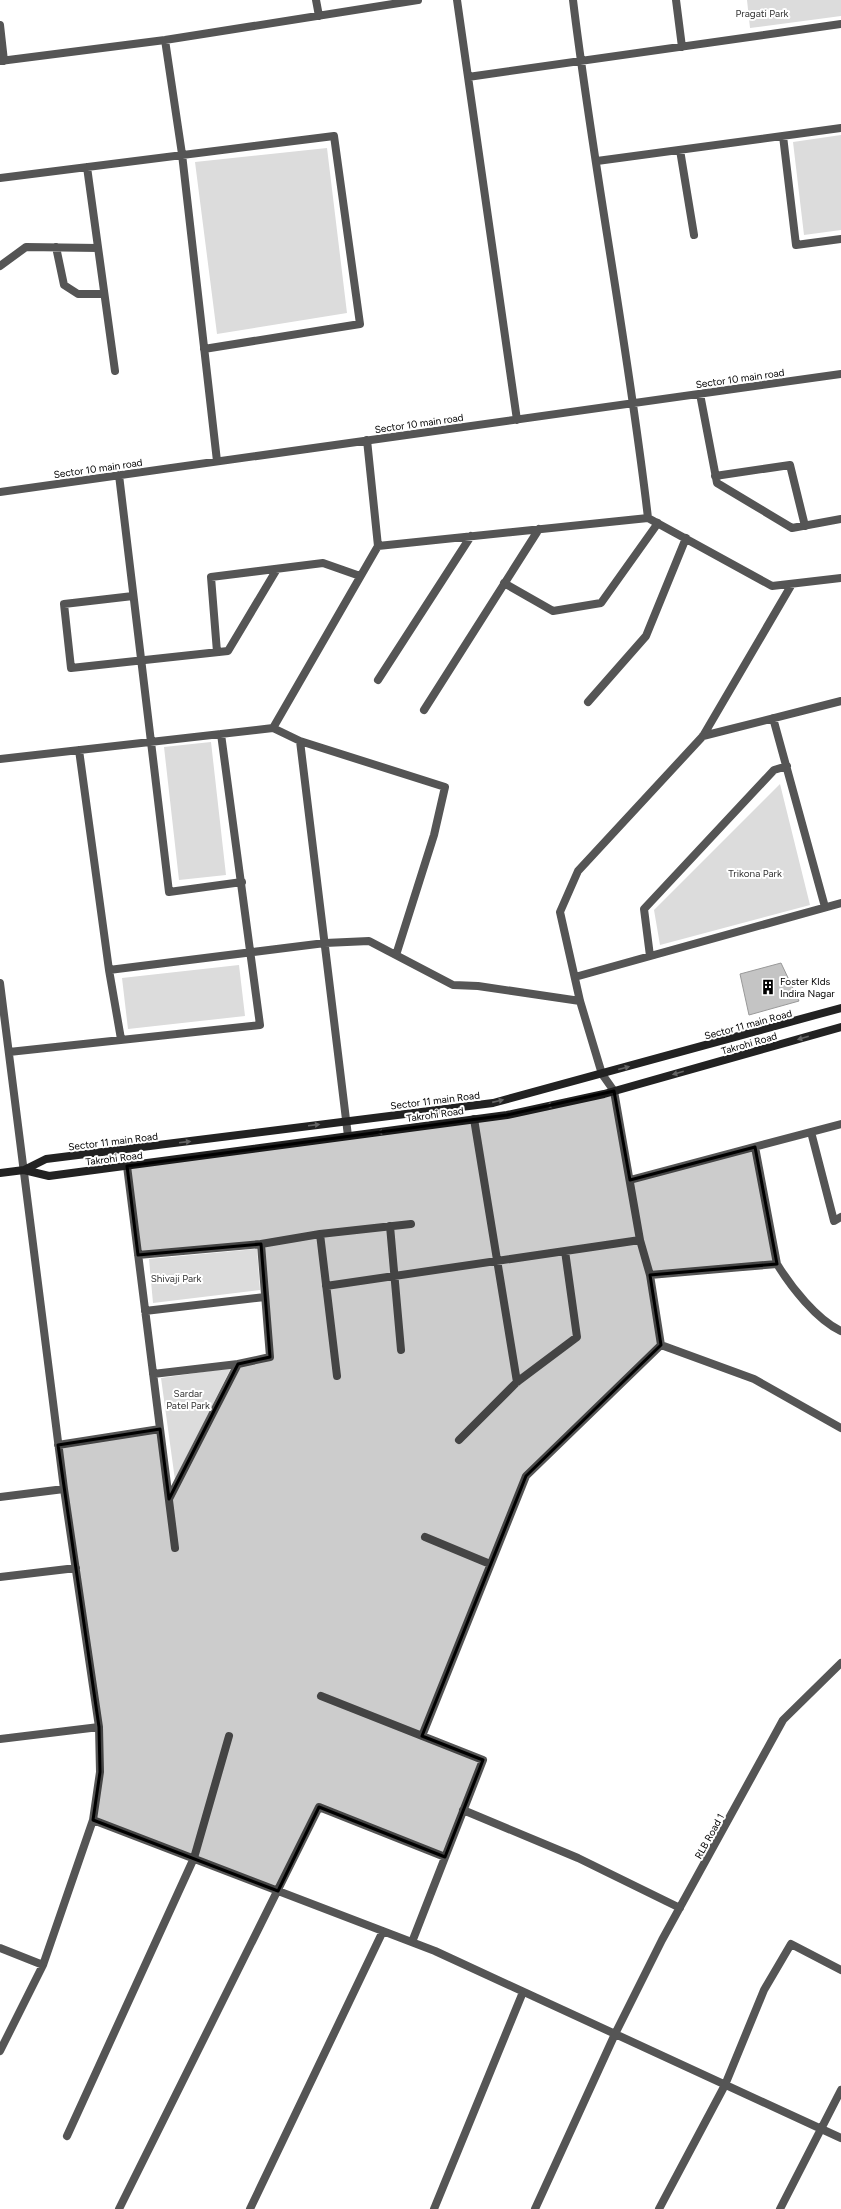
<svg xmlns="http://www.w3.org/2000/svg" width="841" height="2209" font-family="Figtree,sans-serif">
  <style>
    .green { fill: #dcdcdc }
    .building { fill: #c4c4c4; stroke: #999 }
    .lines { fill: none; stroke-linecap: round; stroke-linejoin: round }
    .street { stroke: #555; stroke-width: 8 }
    .secondary { stroke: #222; stroke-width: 8 }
    .oneway { fill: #646464 }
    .marked { fill: #000; fill-opacity: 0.2; stroke: #000; stroke-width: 3; stroke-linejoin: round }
    .labels { text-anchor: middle; stroke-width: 4; stroke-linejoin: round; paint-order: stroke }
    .park-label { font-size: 10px; fill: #333; stroke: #fff }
    .street-label { font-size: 10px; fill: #000; stroke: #fff }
    .poi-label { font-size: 10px; fill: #000; stroke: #fff; text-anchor: start }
  </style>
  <rect width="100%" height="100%" fill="#fff"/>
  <path class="green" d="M747 0H841V16L750 28Z
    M841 135V230L804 235 793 142Z
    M327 148 347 313 217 334 195 162Z
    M211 742 226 875 179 880 164 747Z
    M780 784 810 905 660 945 654 910Z
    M239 965 245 1016 128 1029 122 978Z
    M257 1249 260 1290 153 1303 149 1259Z
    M231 1368 175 1480 161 1378Z"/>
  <path class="building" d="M781 963 799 1001 749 1015 740 974Z"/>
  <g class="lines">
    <path class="street" d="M316 0 319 16
      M457 0 517 420
      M573 0C594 173 628 344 648 518
      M676 0 682 47
      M0 25 4 61
      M165 40 182 154 217 461
      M0 61 165 40 418 0
      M468 77 841 24
      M783 136 796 245 841 239
      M680 150 694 235
      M597 161 841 128
      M87 167 115 371
      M0 178 334 136 360 324 204 349
      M56 247 64 285 78 294H104
      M0 266 26 247 98 248
      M700 394 717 483 792 528 841 519
      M119 475 169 892 242 882
      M715 476 790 465 805 526
      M0 492 841 374
      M378 546 648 518 772 586 841 578
      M504 583 553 611 601 603 658 523
      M133 596 64 604 71 668 228 651 277 569
      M217 652 211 577 323 563 360 576
      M378 680 471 536
      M588 702 646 636 686 538
      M424 710 539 529
      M773 718 825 907
      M273 728 300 741 348 1136
      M703 736 841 701
      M300 741 445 787 434 835 396 955
      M79 750 109 970 121 1039
      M0 759 273 728 378 546 367 440
      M650 956 644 909 774 770 787 766
      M109 970 325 943 369 941 453 985 478 986 580 1001
      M575 977 841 903
      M0 983 64 1489 99 1727 100 1772 93 1820 435 1951 841 2138
      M9 1052 260 1025 221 734
      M474 1119 517 1382
      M811 1132 834 1221 841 1217
      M127 1166 175 1548
      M630 1180 841 1124
      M390 1226 401 1350
      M320 1234 411 1224
      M640 1240 650 1275 777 1264 755 1147
      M261 1244 320 1234 337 1376
      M138 1255 261 1244 270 1357 238 1364
      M777 1264C791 1287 817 1320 841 1331
      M326 1286 640 1240 614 1091 602 1074 580 1001 560 912 578 871 703 736 792 584
      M145 1311 265 1297
      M661 1345 754 1379 841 1428
      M153 1374 238 1364 169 1499
      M459 1440 517 1382 577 1337 565 1251
      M58 1445 160 1429
      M0 1497 64 1489
      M425 1537 490 1564
      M0 1577 76 1568
      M321 1696 483 1760 412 1942
      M422 1736 526 1476 661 1345 650 1275
      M0 1739 99 1727
      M463 1810 578 1858 680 1908
      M0 1948 43 1965
      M0 2051 43 1965 93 1820
      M67 2136 194 1858 229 1736
      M119 2209 319 1807 445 1857
      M250 2209 383 1931
      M434 2209 523 1992
      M535 2209 615 2034 662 1940 783 1720 841 1663
      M659 2209 725 2085 764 1990 791 1944 841 1970
      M780 2209 841 2090"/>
    <path class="secondary" d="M24 1170 49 1176 507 1115 604 1094 841 1027
      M0 1173 24 1170 46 1159 493 1103 841 1008"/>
  </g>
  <defs><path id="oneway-solid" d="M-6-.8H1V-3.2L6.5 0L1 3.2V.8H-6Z"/></defs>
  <g class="oneway">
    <use href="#oneway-solid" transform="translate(803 1038) rotate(164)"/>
    <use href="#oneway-solid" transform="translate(624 1068) rotate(-15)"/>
    <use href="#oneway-solid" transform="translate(678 1073) rotate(164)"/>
    <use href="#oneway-solid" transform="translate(498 1101) rotate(-13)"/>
    <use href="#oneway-solid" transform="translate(552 1105) rotate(168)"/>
    <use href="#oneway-solid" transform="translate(314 1125) rotate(-7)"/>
    <use href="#oneway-solid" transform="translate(383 1132) rotate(172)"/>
    <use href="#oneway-solid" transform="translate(185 1142) rotate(-7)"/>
  </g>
  <path class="marked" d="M614 1091 630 1180 755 1147 777 1264 650 1275 661 1345 526 1476 422 1736 483 1760 445 1857 319 1807 278 1891 93 1820 100 1772 99 1727 58 1445 160 1429 169 1499 238 1364 270 1357 261 1244 138 1255 127 1166 507 1115Z"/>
  <defs>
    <g id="building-bare" transform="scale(1.2)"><path d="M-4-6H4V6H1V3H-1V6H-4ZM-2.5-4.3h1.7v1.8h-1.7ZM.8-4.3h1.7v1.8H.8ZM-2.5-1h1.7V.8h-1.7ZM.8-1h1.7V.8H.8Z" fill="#000" stroke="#fff" stroke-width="2.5" paint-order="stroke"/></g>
  </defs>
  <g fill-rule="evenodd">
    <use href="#building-bare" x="768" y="987"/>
  </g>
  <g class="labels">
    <g class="park-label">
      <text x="762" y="17">Pragati Park</text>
      <text x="755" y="877">Trikona Park</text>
      <text x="176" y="1282">Shivaji Park</text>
      <text x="188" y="1397">Sardar<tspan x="188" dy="12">Patel Park</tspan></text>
    </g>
    <g class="street-label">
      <text transform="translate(740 378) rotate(-8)" y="4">Sector 10 main road</text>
      <text transform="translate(419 423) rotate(-8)" y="4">Sector 10 main road</text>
      <text transform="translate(98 468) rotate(-8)" y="4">Sector 10 main road</text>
      <text transform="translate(748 1024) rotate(-15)" y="4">Sector 11 main Road</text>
      <text transform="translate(749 1043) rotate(-16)" y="4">Takrohi Road</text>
      <text transform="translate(435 1100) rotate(-7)" y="4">Sector 11 main Road</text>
      <text transform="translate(435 1114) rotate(-8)" y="4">Takrohi Road</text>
      <text transform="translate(113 1141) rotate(-7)" y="4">Sector 11 main Road</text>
      <text transform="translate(114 1158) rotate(-7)" y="4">Takrohi Road</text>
      <text transform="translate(709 1836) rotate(-61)" y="4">RLB Road 1</text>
    </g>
    <g class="poi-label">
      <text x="780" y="985">Foster KIds<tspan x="780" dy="12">Indira Nagar</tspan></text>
    </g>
  </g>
</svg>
